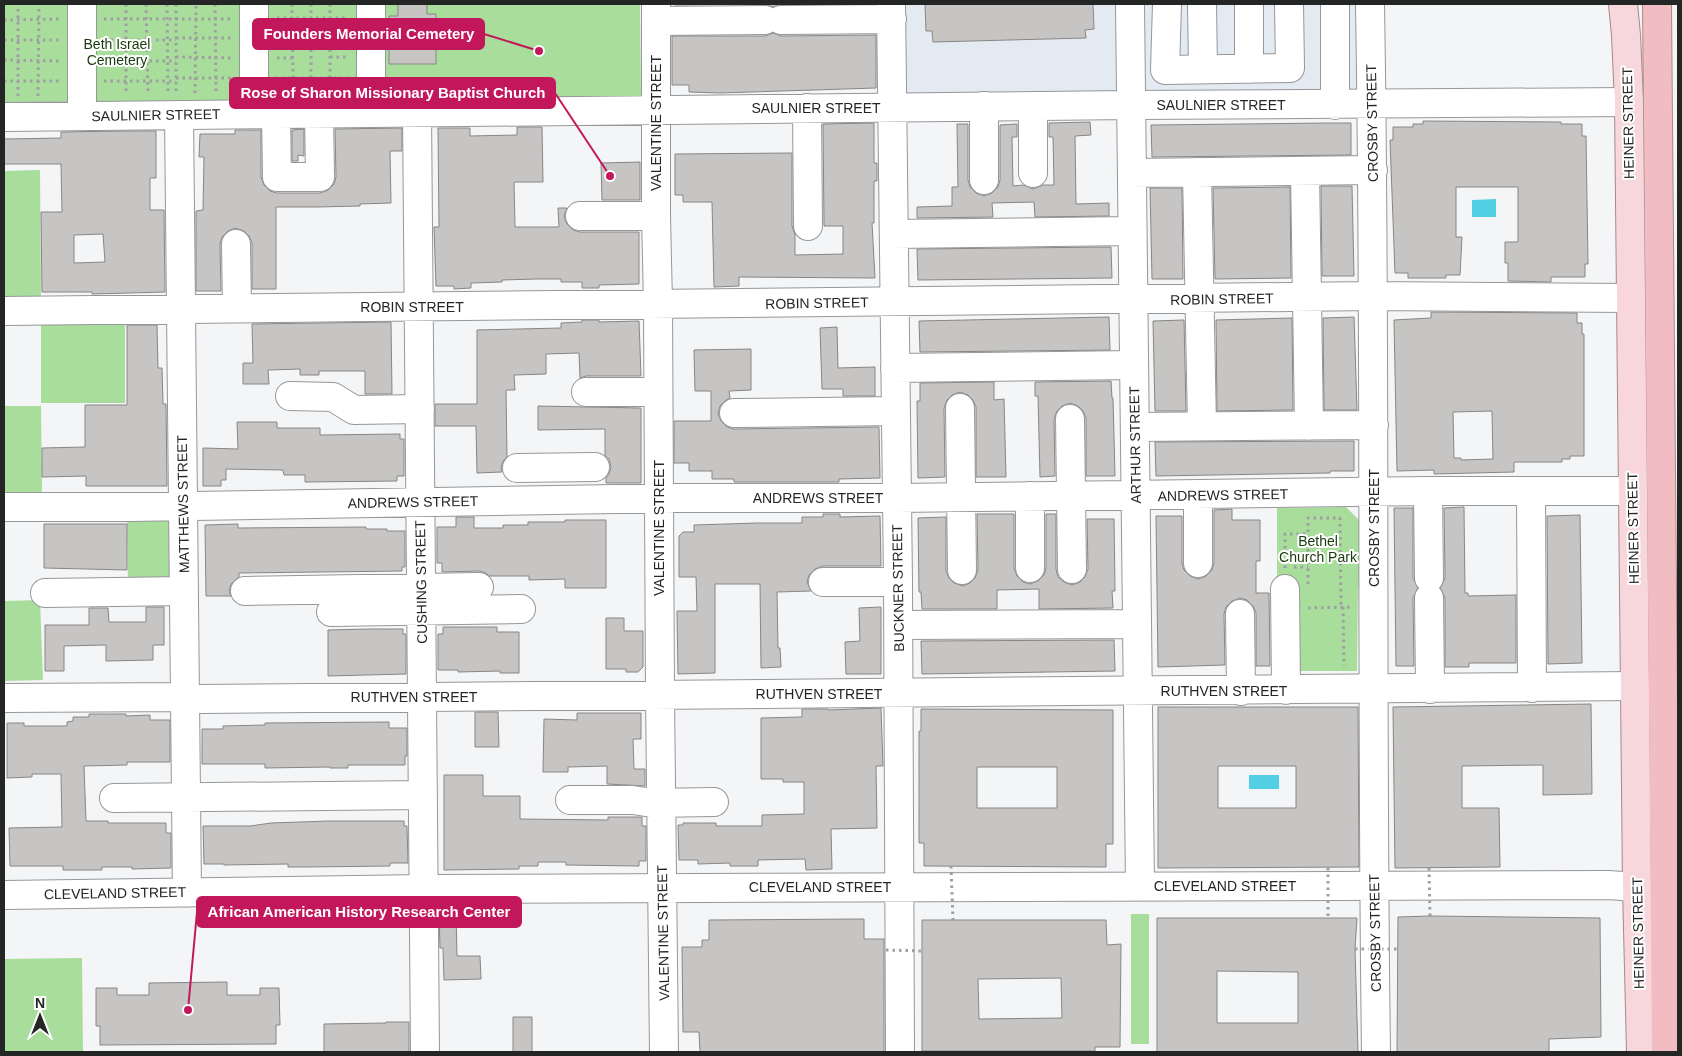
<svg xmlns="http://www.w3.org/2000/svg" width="1682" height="1056" font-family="Helvetica,sans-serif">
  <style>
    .built { fill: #e3eaf1 }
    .green { fill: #a8dd9c }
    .water { fill: #52cfe3 }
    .building { fill: #c7c5c4; stroke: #878685; fill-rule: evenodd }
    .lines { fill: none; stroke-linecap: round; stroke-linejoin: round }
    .minor-casing { stroke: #969799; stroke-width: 30 }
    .major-casing { stroke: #a9888c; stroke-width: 30 }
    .highway-casing { stroke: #a9888c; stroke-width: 30 }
    .path { stroke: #9e9fa0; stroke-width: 3; stroke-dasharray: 2.5 4; stroke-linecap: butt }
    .minor { stroke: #fff; stroke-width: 28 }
    .major { stroke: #f7d7db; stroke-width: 28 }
    .highway { stroke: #f1bdc3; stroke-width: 28 }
    .path-bridge { stroke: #9e9fa0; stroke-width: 3; stroke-dasharray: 2.5 4; stroke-linecap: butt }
    .labels { text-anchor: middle; stroke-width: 4; stroke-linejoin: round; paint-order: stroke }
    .park-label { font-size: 14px; fill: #153a0b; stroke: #fff }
    .street-label { font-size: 14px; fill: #242525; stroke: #fff }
    .leader { fill: none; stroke: #c2185b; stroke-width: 2 }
    .callout-dot { fill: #c2185b; stroke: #fff; stroke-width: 2 }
    .callout { fill: #c2185b; stroke: #c2185b; stroke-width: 2 }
    .callout-label { font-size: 15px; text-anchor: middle; font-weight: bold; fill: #fff }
  </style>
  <rect width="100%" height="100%" fill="#f4f5f6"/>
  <path class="built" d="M901 4H1122L1120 95 905 96Z
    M1140 4H1362L1363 93 1144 94Z"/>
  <path class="green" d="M4 4H640L641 98 4 102Z
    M40 170 41 297H4V171Z
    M125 319V403H41V321Z
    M4 406H41L42 497H4Z
    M1346 507 1360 521 1361 582 1358 587 1357 671H1277V508Z
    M171 516 172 583 128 584 127 517Z
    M40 600 43 680 4 681V601Z
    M1131 914H1149V1044H1131Z
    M82 958 83 1052H4V959Z"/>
  <path class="water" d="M1496 199V217H1472V200Z
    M1249 775H1279V789H1249Z"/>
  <path class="building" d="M398 4H427V14H436V64H389V16H398Z
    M675 4H850H781L773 7 765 4 675 5Z
    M925 4H1093L1094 29 1085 30 1086 38 933 42 932 31H926Z
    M773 33 781 36 876 35V88L720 93 689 92V85H672V36H765Z
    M1423 121 1561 122V124H1582V136H1586L1588 264H1585V277H1551V282L1508 281V263H1505V242H1518V187H1456V237H1462L1460 275H1446V278H1408V273H1395L1390 140H1393V127H1413V124H1423Z
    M1090 122 1091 135 1075 136 1076 204 1109 203V216L1035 217 1034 202 992 203 993 217 917 218V207L952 206V187H958L957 124H968V180L970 187 976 193 984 196 992 193 998 187 1000 180V125L1017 124V137H1012L1013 186 1024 185 1033 189 1043 185H1054L1053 137H1049V123Z
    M874 123V163H877V181H874V223H872L875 278 739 277V286L714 287 712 202H683V195H675V154L792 153V226L795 235V255L843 254V226H824L823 124Z
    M1327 123H1351V155L1152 157 1151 125Z
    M517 127H542L543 182H514L515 227H559L558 208H567L564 216 567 224 573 230 580 232H639V284L599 285V288H582V282H561V279H537L502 280V282L471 283V288L454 289V286H436L434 227H439L438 128H470V136L517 135Z
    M402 128V151H390L391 203 360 204V206L317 207H276V289H252V243L249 236 244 231 235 228 228 231 222 237 220 244 221 291H196V211L203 210 204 157H199L200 134H235V130H261V177L264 185 270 191 277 193H320L328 190 334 184 336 177 335 129Z
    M304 129V156L298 155V161H292V130Z
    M124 131H156V178H150V210H164L165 292 92 294V292H42L41 212H62L61 164H4V139L61 138V132ZM103 234 105 262 74 263V235Z
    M640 162V200H602L601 163Z
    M1321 186H1352L1354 276H1322Z
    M1290 187 1291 278 1215 279 1213 188Z
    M1150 188H1182L1183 279H1152Z
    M1111 247 1112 278 918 280 917 249Z
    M1431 312 1577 313V323H1582V334H1584V456H1570V459H1562V462H1514V472L1434 474V470L1397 471 1394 320 1431 318ZM1492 411 1493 459 1461 460V458H1454L1453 412Z
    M1109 317 1110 350 920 352 919 321Z
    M1354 317 1357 410H1324L1323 318Z
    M1292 318 1293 410 1217 411 1216 320Z
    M582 320H599V322L639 321 641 376H586L580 378 579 353 546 354V374L514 375 515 390H506L507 457 503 461 501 468 502 472 477 473 476 426H435V404H477V330L561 328V323L582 322Z
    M1184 320 1186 411H1155L1153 321Z
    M391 322 392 394H365V371H319V375H300V369L268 370 269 384H243V363H253L252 324Z
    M127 325H157L158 368H162L163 404H166L167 486H86V476L42 477V448L85 447V405H127Z
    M837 327 838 368 875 367V396H843V389H822L820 328Z
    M751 349V390L729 391 730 398 726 400 720 406 718 414 721 421 727 427 734 429 879 427 880 478 839 479V482H734V479H712V471H689V463H674V421H711V391H695L694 350Z
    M1111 381 1112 398H1113L1115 476H1086V418L1083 411 1078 406 1070 403 1062 406 1057 411 1054 419 1055 476 1040 477 1038 396H1035V382Z
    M994 382V400L1004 399 1006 477H976V407L973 400 968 395 960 392 952 395 947 400 944 408 945 477 918 478 917 401H920V383Z
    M538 406 641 408V483H606V478L609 474 611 467 609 459 605 456V429L538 430Z
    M237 422H277V428H320V435L400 434V439H404V476H397V481L305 482V475H284L283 470 226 469V480H221V486H203V448L238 449Z
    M1354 441V471H1330V473L1156 476 1155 442Z
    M1464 507 1465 593H1468V596L1516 595V663H1469V667H1445V598L1440 588 1445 578 1444 508Z
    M1394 508H1413V578L1418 588 1413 598 1414 666H1396Z
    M1232 509V520H1260V561H1256V593H1269L1270 666H1256V613L1253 606 1247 600 1240 598 1232 601 1226 607 1224 614 1225 665 1158 667 1156 516H1182V563L1184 570 1190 576 1198 579 1206 576 1212 570 1214 563V510Z
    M823 514H840V517L880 516 881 566H823L815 569 809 575 807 582 811 591 777 592 778 648H780L781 667 761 668 760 584H715V673L678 674 677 611H697L696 577H679V536L683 532H694V525L758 523H802V517H823Z
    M977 514H1014V568L1017 576 1023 582 1030 584 1038 581 1044 575 1046 568V514H1056V569L1058 577 1064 582 1072 585 1080 582 1085 577 1088 569 1087 519H1114L1115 591H1112L1113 608 1039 609V589L997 590V609H922L921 592H919L918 518 946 517V571L949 578 954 583 963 586 970 583 975 578 978 570Z
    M1580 515 1582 663 1548 664 1547 516Z
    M456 517H474V528H503V525H528V522H565V520H606V588H565V579L529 580V576H489L486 573 479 571 442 572V563H437V527H456Z
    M44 524H127V570L44 568Z
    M238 524V528L366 527V529H387V531H405V567H402V571L239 573V577L231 584 229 591 231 596H206L205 525Z
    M146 607H164V645H153V660L106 661V645L64 646V671H45V625H89V608H108L109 622H146Z
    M881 607V674H846L845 642 860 641 859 608Z
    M606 618H624V631H643V667L638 672H626V669H606Z
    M443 627H497V632H519V673H500V671L458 672V670H438V634H443Z
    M370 629H403V634H406V674L328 676V630Z
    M1114 640 1115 671 922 674 921 641Z
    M1591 704 1592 794 1543 795V765L1462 766V808H1499L1500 867 1395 868 1393 707Z
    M1158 707H1358L1359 867 1158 868ZM1218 766H1296V808H1218Z
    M881 708 883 766H876L877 828 831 829 832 869 806 870 805 859 758 860V866H730V863L698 864V860H679L678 825H683V823H716V826H762V815L804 814V782H783V779H761V718L802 717V709H828V710Z
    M921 709 1113 710V844H1106V867L924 866V843H919V731H921ZM977 767H1057V808H977Z
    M475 712H498L499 747H475Z
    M577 713H641V739H633L634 769H645V786L607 784V766L568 767V772H543L544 719 577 720Z
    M89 714H126V716L150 715V720H170V762H127V765L84 766 86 821H108V823H166V833H171V868L132 869V867H102V870H63V866H10L9 828 62 827 61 774H32V777L7 778V723H24V726H67V722L73 721V717H89Z
    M389 722V728H407V756H405V765H348V768H330V767L265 768V764H202V729H223V726L265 725V723Z
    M444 775H483V796H520V819L608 820V817H642V826H646V861H639V866L566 865V862H538V866H519V869L444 870Z
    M329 821H404V826H407L408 863H390V866L308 867H288V864L224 865V864H204L203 826H250L271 823Z
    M456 912 457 956H480L481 979 444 980 443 948H440L439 913Z
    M1430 916 1600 918 1601 1037 1549 1039V1052H1397L1398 917Z
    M1157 918H1357L1355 949 1358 1052H1157ZM1217 971 1298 972V1023H1217Z
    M864 919V939H884V1052H700L699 1032H683L682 947H702V940H709V920Z
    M922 920H1106L1107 945 1121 944 1120 1047H1095V1051H922ZM1061 978 1062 1018 979 1019 978 979Z
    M227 982V995H260V988H279L280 1025H276V1044L100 1045V1026H96V988H117V995H149V983Z
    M513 1017H532V1052H513Z
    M386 1022H409V1052H324V1024L386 1023Z"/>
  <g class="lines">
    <g class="minor-casing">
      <path id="minor" d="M82 4V116
        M254 4V114
        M656 4V216L658 304 660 695 664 1052
        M891 4 898 582 900 1052
        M1130 4 1140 886
        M1167 4 1165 70 1290 68 1289 4
        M1202 4 1203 69
        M1249 4V69
        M1335 4V105
        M1370 4C1376 353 1371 703 1376 1052
        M781 20 892 19
        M656 21 765 20
        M984 106V180
        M1033 106V173
        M807 108 808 226
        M417 111 425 1052
        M371 112V4
        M276 114 277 177H320L319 113
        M179 115 187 893
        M4 117 1131 105 1629 102
        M1305 171 1309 426
        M1197 172 1202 426
        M1132 173 1373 170
        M580 216H656
        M894 234 1132 231
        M236 244 237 308
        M4 311 1373 296 1631 298
        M895 368 1134 365
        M586 392H658
        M290 396 333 397 354 410 420 409
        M960 408 962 570
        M734 413 896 411
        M1070 419 1072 569
        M1135 427 1374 425
        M517 468 595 467
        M1428 491 1429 578
        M1531 491 1532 688
        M1198 495V563
        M1030 496V568
        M4 507H129L677 498H897L1428 491H1633
        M823 582H898
        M1285 589 1286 690
        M245 591 479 587
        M45 593 184 591
        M1429 598 1430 689
        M331 612 521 609
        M1240 614 1241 691
        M898 625 1137 624
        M4 698 185 697 199 699 1635 686
        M114 798 423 795
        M570 800H633L652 803 714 802
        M4 895 424 889 1608 885 1637 887"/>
    </g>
    <g class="major-casing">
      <path id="major" d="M1623 4 1626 35 1629 102 1637 887 1641 1052"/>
    </g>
    <g class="highway-casing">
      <path id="highway" d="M1657 4 1666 1052"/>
    </g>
    <path class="path" d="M126 4V93
      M146 4 148 93
      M167 4 168 93
      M176 4V93
      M215 4 216 92
      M292 4 293 78
      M311 4V93
      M330 4V91
      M277 18H348
      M104 19H233
      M4 20 61 19
      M277 37H292
      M330 37H349
      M176 38H233
      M4 40H61
      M104 40H176
      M176 57 233 58
      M330 57H349
      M277 58H293
      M4 60 61 61
      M104 61H176
      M176 78H233
      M275 78H348
      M4 81H61
      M104 81H176
      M195 93 196 4
      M18 96V4
      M38 96 39 4
      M1294 567H1308
      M1285 568V534H1308
      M1308 584V518H1340L1341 607
      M1343 607 1344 666
      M1308 608 1353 607"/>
    <use href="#minor" class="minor"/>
    <use href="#major" class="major"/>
    <use href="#highway" class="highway"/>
    <path class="path-bridge" d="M951 866 953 920
      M1328 868V918
      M1429 868 1430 916
      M1355 949H1397
      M886 950 922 951"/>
  </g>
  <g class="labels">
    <g class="park-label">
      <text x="117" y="49">Beth Israel<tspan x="117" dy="16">Cemetery</tspan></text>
      <text x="1318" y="546">Bethel<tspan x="1318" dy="16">Church Park</tspan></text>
    </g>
    <g class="street-label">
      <text x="1221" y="110">SAULNIER STREET</text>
      <text x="816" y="113">SAULNIER STREET</text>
      <text transform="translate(156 115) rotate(-1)" y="5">SAULNIER STREET</text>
      <text transform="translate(656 123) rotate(-90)" y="5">VALENTINE STREET</text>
      <text transform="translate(1372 123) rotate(-91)" y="5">CROSBY STREET</text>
      <text transform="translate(1628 123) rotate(-91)" y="5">HEINER STREET</text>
      <text transform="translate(1222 299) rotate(-1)" y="5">ROBIN STREET</text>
      <text transform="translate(817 303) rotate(-1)" y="5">ROBIN STREET</text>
      <text x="412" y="312">ROBIN STREET</text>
      <text transform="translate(1135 445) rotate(-91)" y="5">ARTHUR STREET</text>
      <text transform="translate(1223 495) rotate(-1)" y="5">ANDREWS STREET</text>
      <text x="818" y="503">ANDREWS STREET</text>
      <text transform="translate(413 502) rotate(-1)" y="5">ANDREWS STREET</text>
      <text transform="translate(183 504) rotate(-91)" y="5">MATTHEWS STREET</text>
      <text transform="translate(659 528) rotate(-90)" y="5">VALENTINE STREET</text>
      <text transform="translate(1374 528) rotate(-90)" y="5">CROSBY STREET</text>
      <text transform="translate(1633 528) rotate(-91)" y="5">HEINER STREET</text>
      <text transform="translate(421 582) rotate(-91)" y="5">CUSHING STREET</text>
      <text transform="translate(898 588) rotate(-91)" y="5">BUCKNER STREET</text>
      <text x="1224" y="696">RUTHVEN STREET</text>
      <text x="819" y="699">RUTHVEN STREET</text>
      <text x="414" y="702">RUTHVEN STREET</text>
      <text x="1225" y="891">CLEVELAND STREET</text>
      <text x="820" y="892">CLEVELAND STREET</text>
      <text transform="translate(115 893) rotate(-1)" y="5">CLEVELAND STREET</text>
      <text transform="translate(663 933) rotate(-91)" y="5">VALENTINE STREET</text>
      <text transform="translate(1375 933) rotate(-91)" y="5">CROSBY STREET</text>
      <text transform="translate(1638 933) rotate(-91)" y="5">HEINER STREET</text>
    </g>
  </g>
  <path class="leader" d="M539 51L484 34M610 176L555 93M188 1010L197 912"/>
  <g class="callout-dot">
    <circle cx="539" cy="51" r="5"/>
    <circle cx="610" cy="176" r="5"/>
    <circle cx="188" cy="1010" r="5"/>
  </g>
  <g class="callout">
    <rect x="253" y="19" width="231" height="30" rx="5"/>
    <rect x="230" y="78" width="325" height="30" rx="5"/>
    <rect x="197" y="897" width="324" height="30" rx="5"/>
  </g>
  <g class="callout-label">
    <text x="369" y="39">Founders Memorial Cemetery</text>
    <text x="393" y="98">Rose of Sharon Missionary Baptist Church</text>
    <text x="359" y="917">African American History Research Center</text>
  </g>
  <rect width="1682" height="1056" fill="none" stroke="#242525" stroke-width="10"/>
  <g transform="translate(40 1016)" stroke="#ffffff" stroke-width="4" paint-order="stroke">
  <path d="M0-4L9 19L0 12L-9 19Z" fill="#242525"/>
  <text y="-8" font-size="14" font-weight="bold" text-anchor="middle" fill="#242525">N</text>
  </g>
</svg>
